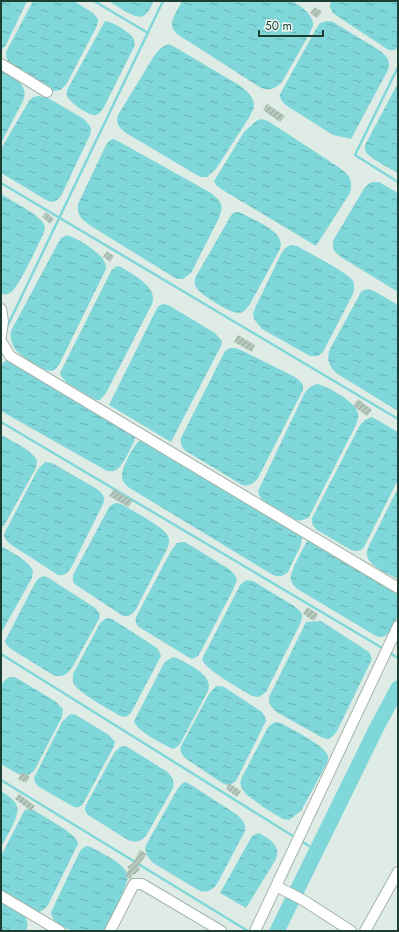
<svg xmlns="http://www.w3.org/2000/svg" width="399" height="932" font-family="Jost,sans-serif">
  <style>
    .water { fill: url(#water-ripples) }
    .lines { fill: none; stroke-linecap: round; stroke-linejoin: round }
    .stream { stroke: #80d7d9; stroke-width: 2.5 }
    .river { stroke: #80d7d9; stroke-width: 15 }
    .building { fill: url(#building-hatch) }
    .minor-casing { stroke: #a1b4ab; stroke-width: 12 }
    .minor { stroke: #fff; stroke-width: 10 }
  </style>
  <defs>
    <pattern id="water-ripples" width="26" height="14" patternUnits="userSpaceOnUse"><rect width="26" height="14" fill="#80d7d9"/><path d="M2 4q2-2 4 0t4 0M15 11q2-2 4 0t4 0" fill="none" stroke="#68b0b1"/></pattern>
    <pattern id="building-hatch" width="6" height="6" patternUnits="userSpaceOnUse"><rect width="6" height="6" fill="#b4c7bd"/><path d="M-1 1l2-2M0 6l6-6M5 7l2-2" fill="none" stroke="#92a39a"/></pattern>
  </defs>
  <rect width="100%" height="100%" fill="#dfece5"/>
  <path class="water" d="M1 1H27L6 45 1 50Z
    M33 1H74L93 13 98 19V22L96 28 66 85 60 90 54 91C44 85 14 69 8 61 6 58 6 55 6 52Z
    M109 1H154C151 6 148 14 143 16 135 20 116 5 109 1Z
    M182 1H292C300 6 314 14 313 26 312 28 311 30 310 33L282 82C274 89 271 91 261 88L188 41C164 28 171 22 182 1Z
    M331 1H398V47C395 51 392 51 387 49L337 16 333 13 330 7Z
    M105 21C111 21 130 32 133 38 135 41 135 44 134 47L103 109C101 111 99 114 96 115 90 117 69 102 67 96 66 94 67 93 67 90Z
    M327 21 333 22 379 50C387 56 391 61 388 70L351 139 333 135 287 106C282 102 280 99 280 94L316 29 320 23Z
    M168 44 173 46 239 85C245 90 255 97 254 106 254 109 251 113 250 116L216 169 207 177H201L195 174 126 133C120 128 115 124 118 115L154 56C158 51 161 47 168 44Z
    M1 70C13 78 30 84 23 101L1 143Z
    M398 83V173C391 169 369 158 366 152 364 149 365 148 365 145Z
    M39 96 48 98 84 119 90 126 91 130 90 135 61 196C57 201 54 203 48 201L1 173V149L29 101 33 97Z
    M261 119 268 121 337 166C348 174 354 178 350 193L316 246 221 189 216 185 214 181 244 132 256 121Z
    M113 139 118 141 211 193C222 202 224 205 219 218L191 273 183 279H178L172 276 94 228C85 222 76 217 78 204L105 147C107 143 109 140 113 139Z
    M374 182H379L398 193V292L344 259C336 253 330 250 334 239L365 187 370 183Z
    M1 194C10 200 42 216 45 226 45 229 44 232 43 235 37 246 19 288 10 293 7 295 4 294 1 294Z
    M235 212H239L243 214C252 219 277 229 280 240 281 243 281 246 280 249L250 304C247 308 244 313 238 313 230 313 199 294 196 287 194 284 195 281 195 278L229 219 232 214Z
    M67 235C77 238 102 253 105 263 106 265 106 267 106 269L59 365C57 367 55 370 52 371 45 372 19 355 15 349 11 343 10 337 11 331L58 243 61 238Z
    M292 245 297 246C307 252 349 273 353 281 355 285 354 289 353 294L323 352 318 356H310L262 329 254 319 253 314 255 308 280 256C283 250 286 246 292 245Z
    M118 266 121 267C132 274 154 285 153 299 153 302 152 304 151 306L106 393 100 400H97L92 398 67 383 61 376 60 373 111 271 114 268Z
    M368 289 374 291 398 305V411L336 373C329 365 327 362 329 351L361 292 364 290Z
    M164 304 170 306 215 333 222 341 221 346 171 442 109 405 157 308 160 305Z
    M230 348H235L241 350 293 376 299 380 303 385V390L258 478C254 483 250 487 242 485L186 451C182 448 180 444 181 438L225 351Z
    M9 360 134 435 135 438 134 442C130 449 123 466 116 470 113 472 110 471 107 471L1 411V365L5 361Z
    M318 384C328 387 356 402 358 413 359 417 357 421 356 425L309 517C304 520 301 521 296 520L262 500 259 495 258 491 304 394C308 389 311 385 318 384Z
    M372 417 398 432V480L365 545C362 551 358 552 351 550L317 530C313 526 311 524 312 518L359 427C362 422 365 419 372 417Z
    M1 435C12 441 30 449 37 460L36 468 5 524 1 529Z
    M144 439 302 536 301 545 288 572C283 577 279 577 273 575L128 487C125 484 122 481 122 476 121 469 133 447 138 442 140 440 141 440 144 439Z
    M45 462 52 463 97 489C103 494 106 497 103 504L71 568C67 573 65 576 58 575L10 544 6 540 4 536 5 532 38 469Z
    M398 488V579C390 575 371 567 368 558 366 555 367 551 368 548Z
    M115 503H118L123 505C133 511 164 527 168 536 170 541 169 544 167 549L135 611C131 615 129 617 123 616L76 585 73 582V575L107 511 110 506Z
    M309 540 398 588C398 596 399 605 398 614 397 620 389 636 382 637 380 637 378 637 376 636L299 590C295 587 292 585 291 580 289 573 303 549 307 541Z
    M181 542H185L229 569 234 574 237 579 234 588 201 651 198 656 192 659 188 657 139 627C136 624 135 622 136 617L171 551 177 543Z
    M1 546C9 551 32 562 33 572 33 573 32 576 32 578L1 633Z
    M43 576 47 577 94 607C98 611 101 614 99 619L72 668C66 675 62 678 53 675L11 649 6 644 5 641 35 583 38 579Z
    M246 580 253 581 294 606C302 612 304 614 300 624L266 692 259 697 252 696C241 689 205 670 202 659L240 585Z
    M108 618 112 619 154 646 158 649 161 656 131 713 126 717 120 716C110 710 79 693 74 684 72 681 73 678 73 674L100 623 105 619Z
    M321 621 369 652 371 656 372 659 337 731C332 738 329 741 321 737L278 713C272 708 268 704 269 697L306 622Z
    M173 657 177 658C186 663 204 671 208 681 209 684 209 688 208 691L180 744 177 747 173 749 169 747C159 742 137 731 134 721L163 665 166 661Z
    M10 677H15L55 701 63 709 62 717 34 771 27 776 18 774 1 764V686C3 681 6 679 10 677Z
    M216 686H220L224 687 262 712 265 717 266 721 236 781C231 785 228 786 222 783L185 758C181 754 180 751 181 746L209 694Z
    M72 714 76 715 109 735 115 742 113 748 83 804C80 807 78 808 74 807L41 788C37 786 35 783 34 778L62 722 69 715Z
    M277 722 281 723C291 729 322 744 327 754 329 757 328 760 327 763L301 811 289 820 283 819 263 807 247 795 242 789 240 783 242 777 267 729C270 725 272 723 277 722Z
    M124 746H126L166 771C172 776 175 781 173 788L146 836C140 842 136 843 128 840L88 815C85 811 84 809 86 805L114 753 120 747Z
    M185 782 188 783 236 814C242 819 246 823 245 831L217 884C212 890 208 893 200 891L153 863C148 857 144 853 146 845L178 788 183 783Z
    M1 791C7 795 14 799 17 806 20 816 6 837 1 847Z
    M29 809 34 810C44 817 69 830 75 838 78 841 77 841 78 844L48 905C43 911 39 914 32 912L1 891V856L23 813 25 810Z
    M259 833C270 839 281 846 276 859L246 908 220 893 252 836 256 834Z
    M87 846 91 847C101 853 122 862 127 873 129 877 127 881 126 885L106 931C98 931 77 932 71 930 62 928 51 921 51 912L80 851 83 848Z
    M1 901C13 908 33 914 26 931H1Z"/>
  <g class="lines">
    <path class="stream" d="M94 1 148 33
      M398 67 355 155 398 182
      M1 183 398 419
      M6 329 163 1
      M1 422 384 649
      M388 652 398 658
      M1 654 296 838
      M1 780 248 931
      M301 841 309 846"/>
    <path class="river" d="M277 931 377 727 398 688"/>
  </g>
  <path class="building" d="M315 7 322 12 317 18 310 13Z
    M267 104 285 116 280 122 263 110Z
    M46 212 54 219 50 224 42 217Z
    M107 251 114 256 110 262 103 257Z
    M238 335 255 345 252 352 234 342Z
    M358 399 372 410 367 416 353 406Z
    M114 489 133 501 128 507 109 496Z
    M307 607 318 614 314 621 303 614Z
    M22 772 30 777 26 783 18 779Z
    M229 783 241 791 237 797 226 789Z
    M19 794 35 806 31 811 15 799Z
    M140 850 147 854 138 866 140 869 134 875 133 874 130 879 125 876 129 869 127 867 133 863Z"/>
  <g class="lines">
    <g class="minor-casing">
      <path id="minor" d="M1 64 47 92
        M1 309 3 321 1 336
        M1 341 10 356 398 588
        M276 886 303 900 351 931
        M1 896 60 931
        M110 931 134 884H142L221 931
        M255 931 398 626
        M365 931 398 872"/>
    </g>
    <use href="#minor" class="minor"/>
  </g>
  <rect width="399" height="932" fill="none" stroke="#1e3e31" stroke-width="4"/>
  <path d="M259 30v6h64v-6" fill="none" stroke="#1e3e31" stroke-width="2"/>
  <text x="265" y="30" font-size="12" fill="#1e3e31" stroke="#f0f9f3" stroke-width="3" paint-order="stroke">50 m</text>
</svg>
